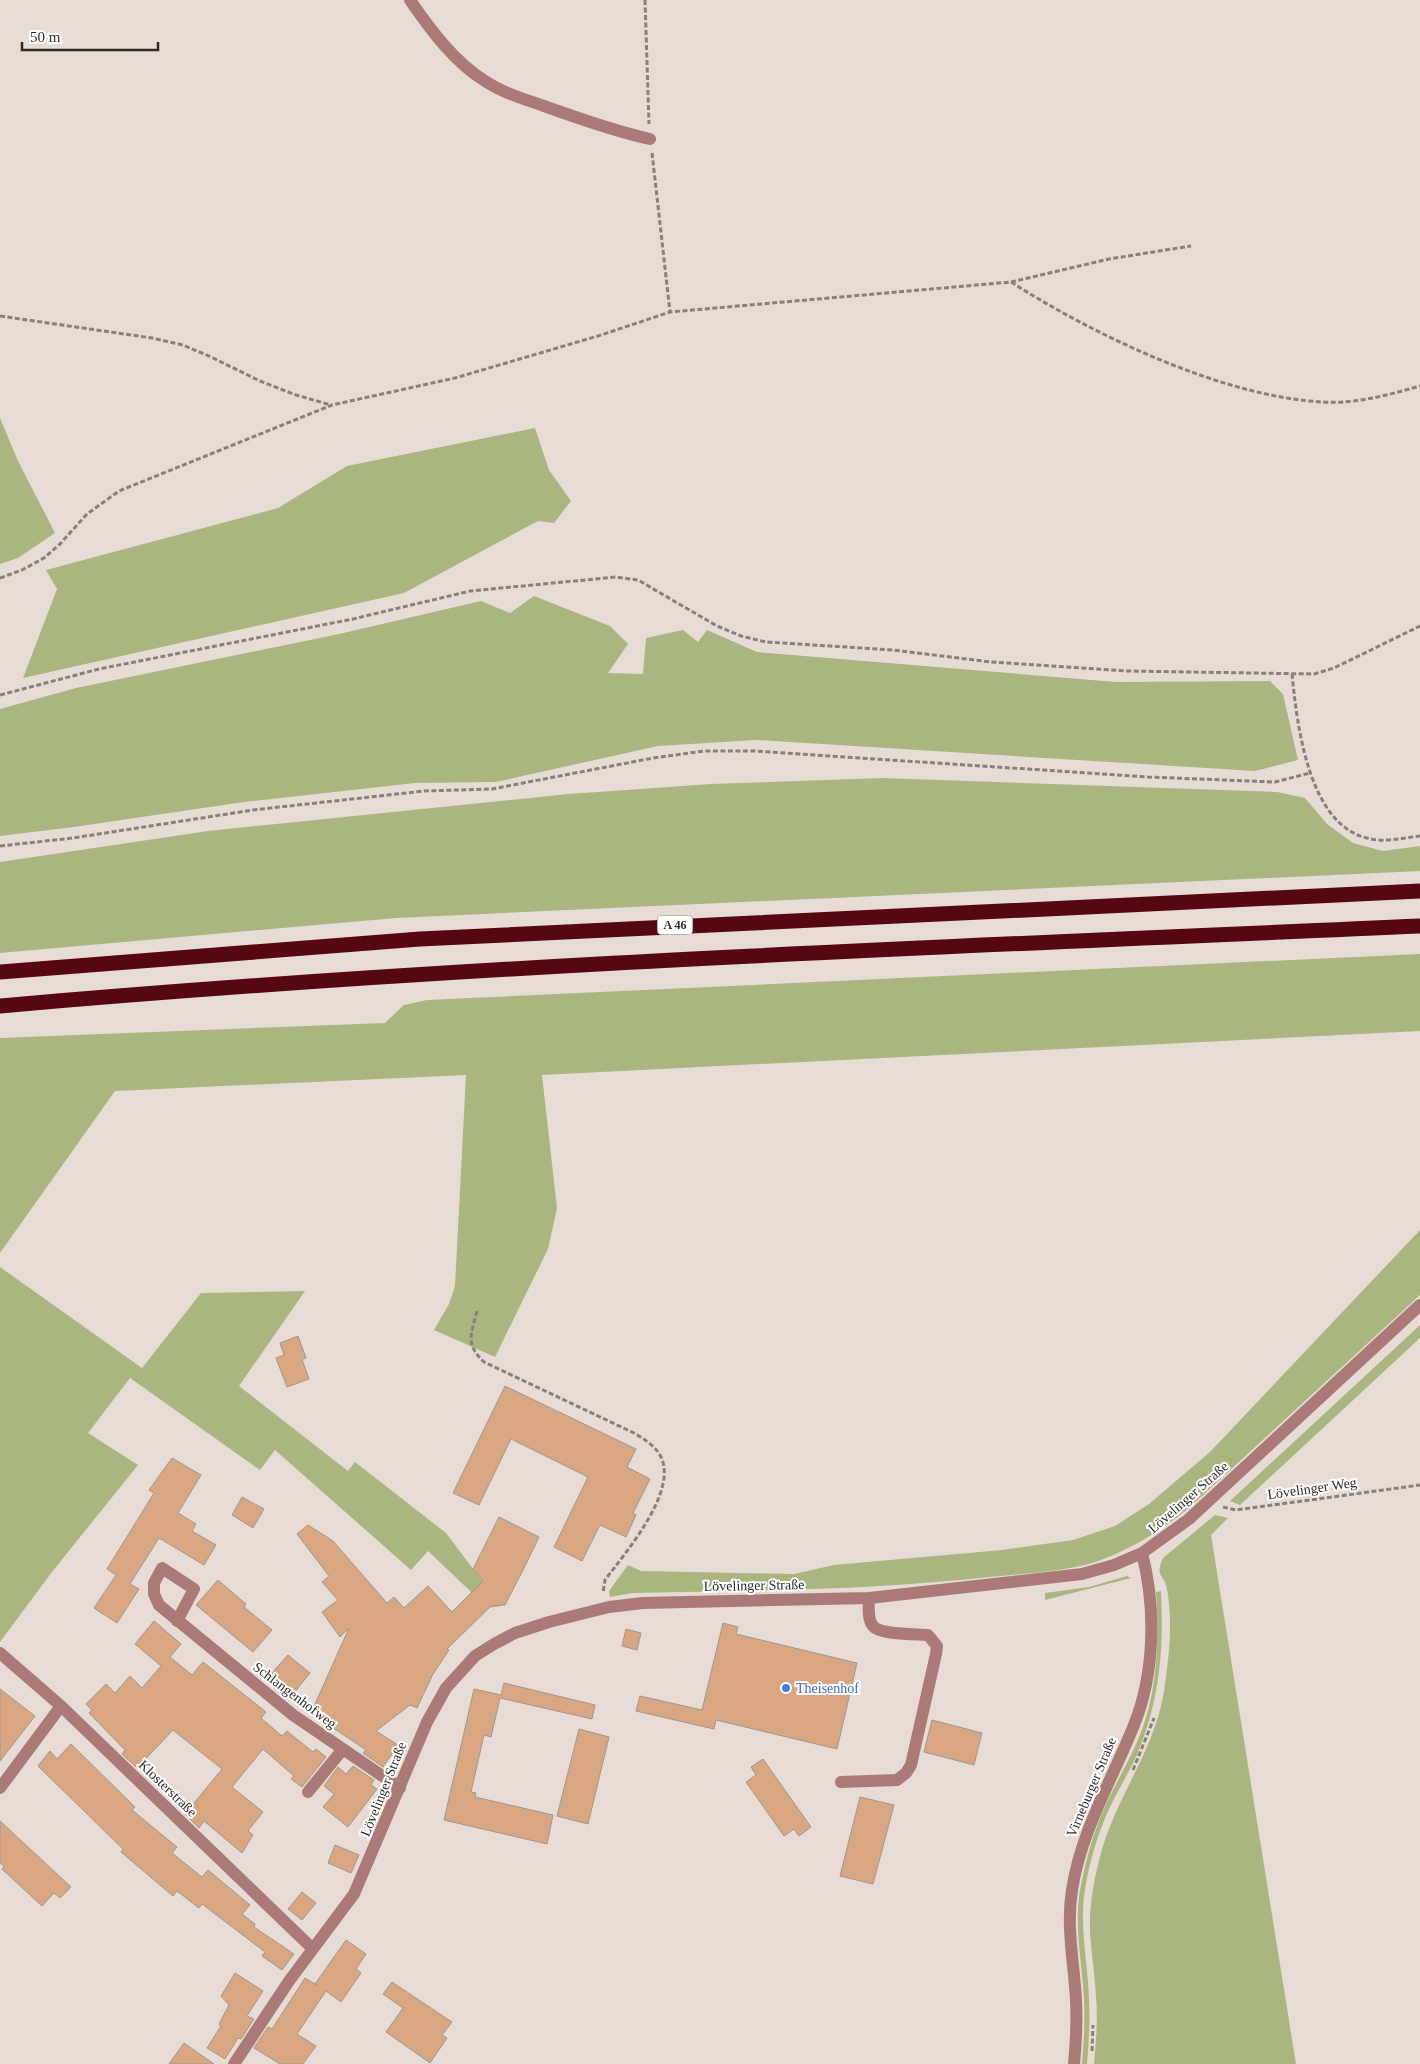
<svg xmlns="http://www.w3.org/2000/svg" width="1420" height="2064" font-family="Georgia,serif">
  <style>
    .green { fill: #aab680 }
    .building { fill: #d9a682; stroke: #a09690 }
    .lines { fill: none; stroke-linecap: round; stroke-linejoin: round }
    .path { stroke: #87807b; stroke-width: 3; stroke-dasharray: 5 2.5; stroke-linecap: butt }
    .minor { stroke: #ab7a77; stroke-width: 12 }
    .highway { stroke: #57070f; stroke-width: 15 }
    .shop-dot { fill: #3f7fe0; stroke: #fff; stroke-width: 2 }
    .labels { text-anchor: middle; stroke-width: 4; stroke-linejoin: round; paint-order: stroke }
    .shield { fill: #fff; stroke: #6d6a68; stroke-width: 1 }
    .shield-label { font-size: 12px; font-weight: bold; fill: #2e2a28 }
    .street-label { font-size: 14px; fill: #2e2a28; stroke: #fff }
    .shop-label { font-size: 14px; fill: #366cbe; stroke: #fff; text-anchor: start }
  </style>
  <rect width="100%" height="100%" fill="#e7dcd5"/>
  <path class="green" d="M0 418 18 461 55 533 18 558 0 564Z
    M535 428 549 470 571 501 554 523 538 521 404 593 23 678 57 589 46 570 278 508 347 466Z
    M534 596 610 626 628 644 608 673 643 674 646 638 683 630 698 642 707 630 757 652 1116 682 1270 681 1283 694 1298 760 1255 771 756 740 658 746 496 782 415 783 244 802 74 827 0 836V709L76 688 339 634 481 601 510 613Z
    M882 778 1277 792 1305 798 1327 824 1353 843 1383 851 1420 846V871L396 918 0 953V862L208 831 569 794 711 784Z
    M1420 954V1031L542 1075 557 1208 548 1249 495 1357 434 1330 449 1304 455 1286 466 1075 115 1091 0 1253V1038L385 1023 404 1005 427 1000Z
    M1420 1230V1295L1189 1508C1162 1530 1133 1548 1101 1560 1072 1571 1021 1574 989 1577 871 1590 752 1591 633 1593L610 1597 609 1591 628 1565 641 1571 794 1574 834 1565 1002 1550 1073 1540 1115 1526 1149 1504 1210 1452Z
    M0 1267 142 1368 201 1293 305 1291 239 1386 348 1471 355 1462 446 1533 501 1606 488 1608 428 1551 411 1570 275 1450 260 1470 130 1378 88 1433 138 1465 52 1572 0 1642Z
    M1420 1325V1338L1240 1505 1230 1501Z
    M1215 1515 1228 1518 1211 1535 1296 2064H1094C1096 2041 1098 2019 1096 1996 1095 1974 1091 1953 1090 1932 1089 1906 1094 1878 1101 1853 1116 1797 1155 1750 1164 1691 1169 1658 1173 1623 1167 1589 1165 1575 1154 1577 1163 1558Z
    M1127 1576 1131 1578 1045 1600V1593L1089 1587Z
    M1161 1591C1164 1646 1160 1700 1138 1752 1129 1774 1115 1794 1106 1816 1096 1840 1089 1864 1085 1889 1079 1926 1088 1963 1089 1999 1090 2021 1089 2042 1087 2064H1082C1084 2042 1085 2021 1084 1999 1082 1963 1074 1926 1080 1890 1085 1865 1091 1840 1101 1816 1113 1786 1132 1758 1143 1727 1158 1684 1159 1637 1156 1592Z"/>
  <path class="building" d="M298 1336 306 1358 302 1359 309 1379 287 1387 276 1358 284 1355 280 1343Z
    M505 1386 636 1449 627 1467 650 1479 633 1513 636 1515 626 1537 600 1525 582 1561 554 1547 588 1477 511 1439 479 1505 453 1493Z
    M172 1458 201 1475 178 1513 196 1524 192 1531 216 1545 204 1565 159 1538 130 1584 139 1589 117 1623 94 1608 116 1575 107 1569 154 1493 149 1490Z
    M242 1497 264 1509 253 1528 232 1515Z
    M499 1517 539 1537 524 1568 505 1605 491 1606 447 1649 449 1650 433 1674 417 1708 410 1705 376 1731 398 1745 383 1767 363 1753 366 1750 311 1713 349 1628 340 1637 322 1612 338 1600 322 1582 329 1576 297 1534 308 1525 333 1541 387 1603 394 1597 404 1608 428 1586 452 1612 483 1581 473 1569Z
    M218 1580 246 1604 244 1607 272 1630 253 1652 196 1605Z
    M154 1621 181 1644 170 1657 192 1675 203 1662 266 1712 261 1718 282 1736 287 1731 313 1752 316 1749 326 1757 302 1787 291 1779 294 1776 263 1749 232 1787 263 1812 248 1831 253 1835 242 1853 204 1821 199 1828 185 1814 222 1769 173 1730 137 1768 122 1754 125 1750 89 1713 92 1710 86 1704 106 1684 115 1693 130 1676 142 1688 161 1666 135 1644Z
    M723 1623 738 1627 736 1634 857 1663 837 1749 716 1720 714 1729 636 1711 640 1696 702 1710Z
    M626 1629 641 1633 637 1650 622 1646Z
    M288 1655 310 1673 293 1694 270 1675Z
    M504 1683 595 1705 592 1719 500 1698 491 1737 484 1735 471 1792 476 1793 475 1797 553 1815 547 1844 444 1820 474 1689 501 1695Z
    M0 1689 35 1716 0 1761Z
    M932 1720 982 1733 974 1765 924 1752Z
    M579 1729 609 1737 588 1824 557 1816Z
    M71 1744 135 1807 132 1810 177 1847 172 1853 202 1877 208 1870 250 1905 242 1914 255 1924 254 1927 294 1954 282 1970 262 1956 265 1952 202 1904 199 1908 177 1891 173 1896 121 1852 123 1849 38 1766 50 1751 57 1759Z
    M763 1759 811 1827 799 1836 794 1829 784 1836 746 1782 756 1775 751 1767Z
    M353 1766 374 1780 371 1785 377 1789 348 1827 323 1807 334 1794 324 1786 338 1767 346 1774Z
    M860 1797 894 1805 873 1884 840 1876Z
    M0 1821 71 1887 60 1898 54 1893 42 1906 2 1869 4 1867 0 1862Z
    M335 1845 359 1855 351 1873 328 1863Z
    M302 1892 316 1903 302 1920 288 1909Z
    M346 1940 366 1954 356 1969 361 1973 341 2002 326 1991 297 2034 316 2046 303 2064H280L254 2048 268 2027 272 2029 305 1978 317 1985 315 1984Z
    M235 1973 263 1991 247 2016 254 2019 241 2039 238 2038 225 2059 207 2048 221 2026 219 2024 229 2005 221 1996Z
    M392 1982 452 2022 442 2035 447 2038 430 2063 386 2032 403 2008 383 1994Z
    M184 2043 214 2064H169Z"/>
  <g class="lines">
    <path class="path" d="M645 0 649 124
      M652 153 670 312 1011 282C1094 335 1223 397 1323 402 1356 404 1388 395 1420 386
      M1011 282 1109 259 1191 246
      M0 316 152 338 183 345 211 357 260 381 296 395 331 405
      M0 578 22 570 44 558 60 544 87 514 119 491 332 405 455 378 598 336 670 312
      M1292 674C1297 724 1308 824 1367 838 1385 843 1402 838 1420 836
      M0 695 99 669 353 619 470 591 616 577 638 580 717 626 741 636 766 642 893 650 991 662 1128 671 1314 674 1334 668 1420 626
      M0 846 73 838 253 810 424 791 492 789 653 758 704 751H754L1148 777 1275 782 1310 773
      M477 1311C471 1335 465 1344 484 1362L634 1433C644 1439 654 1445 660 1455 680 1490 625 1553 605 1580L603 1593
      M1223 1507 1236 1510 1420 1485
      M1133 1770 1154 1718
      M1092 2051 1093 2025"/>
    <path class="minor" d="M410 0C430 29 454 62 485 81 503 93 524 99 544 106 580 119 614 131 650 139
      M177 1621 194 1589 162 1568 154 1583V1594L159 1605 293 1715 400 1788
      M0 1653 61 1706 313 1949
      M841 1782 897 1780 906 1773 911 1765 936 1654 937 1646 928 1635C916 1634 880 1635 873 1626 867 1619 869 1606 869 1598
      M0 1788 61 1706
      M308 1792 343 1749
      M234 2064 289 1981 354 1894 427 1722 446 1688 475 1656 494 1644 515 1633 549 1622 609 1607 643 1603 869 1598 1082 1574 1114 1565 1142 1553 1189 1519 1420 1305
      M1074 2064C1076 2043 1077 2021 1076 2000 1074 1963 1066 1927 1072 1890 1081 1831 1112 1780 1134 1725 1155 1673 1156 1607 1142 1553"/>
    <path class="highway" d="M0 972 420 939 1420 891
      M0 1006C473 964 946 947 1420 926"/>
  </g>
  <circle class="shop-dot" cx="786" cy="1688" r="5"/>
  <g class="labels">
    <rect class="shield" x="657.5" y="915.5" width="35" height="19" rx="4"/>
    <g class="shield-label">
      <text x="675" y="929">A 46</text>
    </g>
    <g class="street-label">
      <text transform="translate(1312 1488) rotate(-8)" y="5">Lövelinger Weg</text>
      <text transform="translate(1188 1497) rotate(-41)" y="5">Lövelinger Straße</text>
      <text transform="translate(754 1585) rotate(-1)" y="5">Lövelinger Straße</text>
      <text transform="translate(295 1695) rotate(37)" y="5">Schlangenhofweg</text>
      <text transform="translate(1091 1787) rotate(-67)" y="5">Virneburger Straße</text>
      <text transform="translate(168 1788) rotate(44)" y="5">Klosterstraße</text>
      <text transform="translate(383 1789) rotate(-68)" y="5">Lövelinger Straße</text>
    </g>
    <g class="shop-label">
      <text x="796" y="1693">Theisenhof</text>
    </g>
  </g>
  <path d="M22 42v8h136v-8" fill="none" stroke="#2e2a28" stroke-width="2.5"/>
  <text x="30" y="42" font-size="15" fill="#2e2a28" stroke="#ffffff" stroke-width="4" paint-order="stroke">50 m</text>
</svg>
